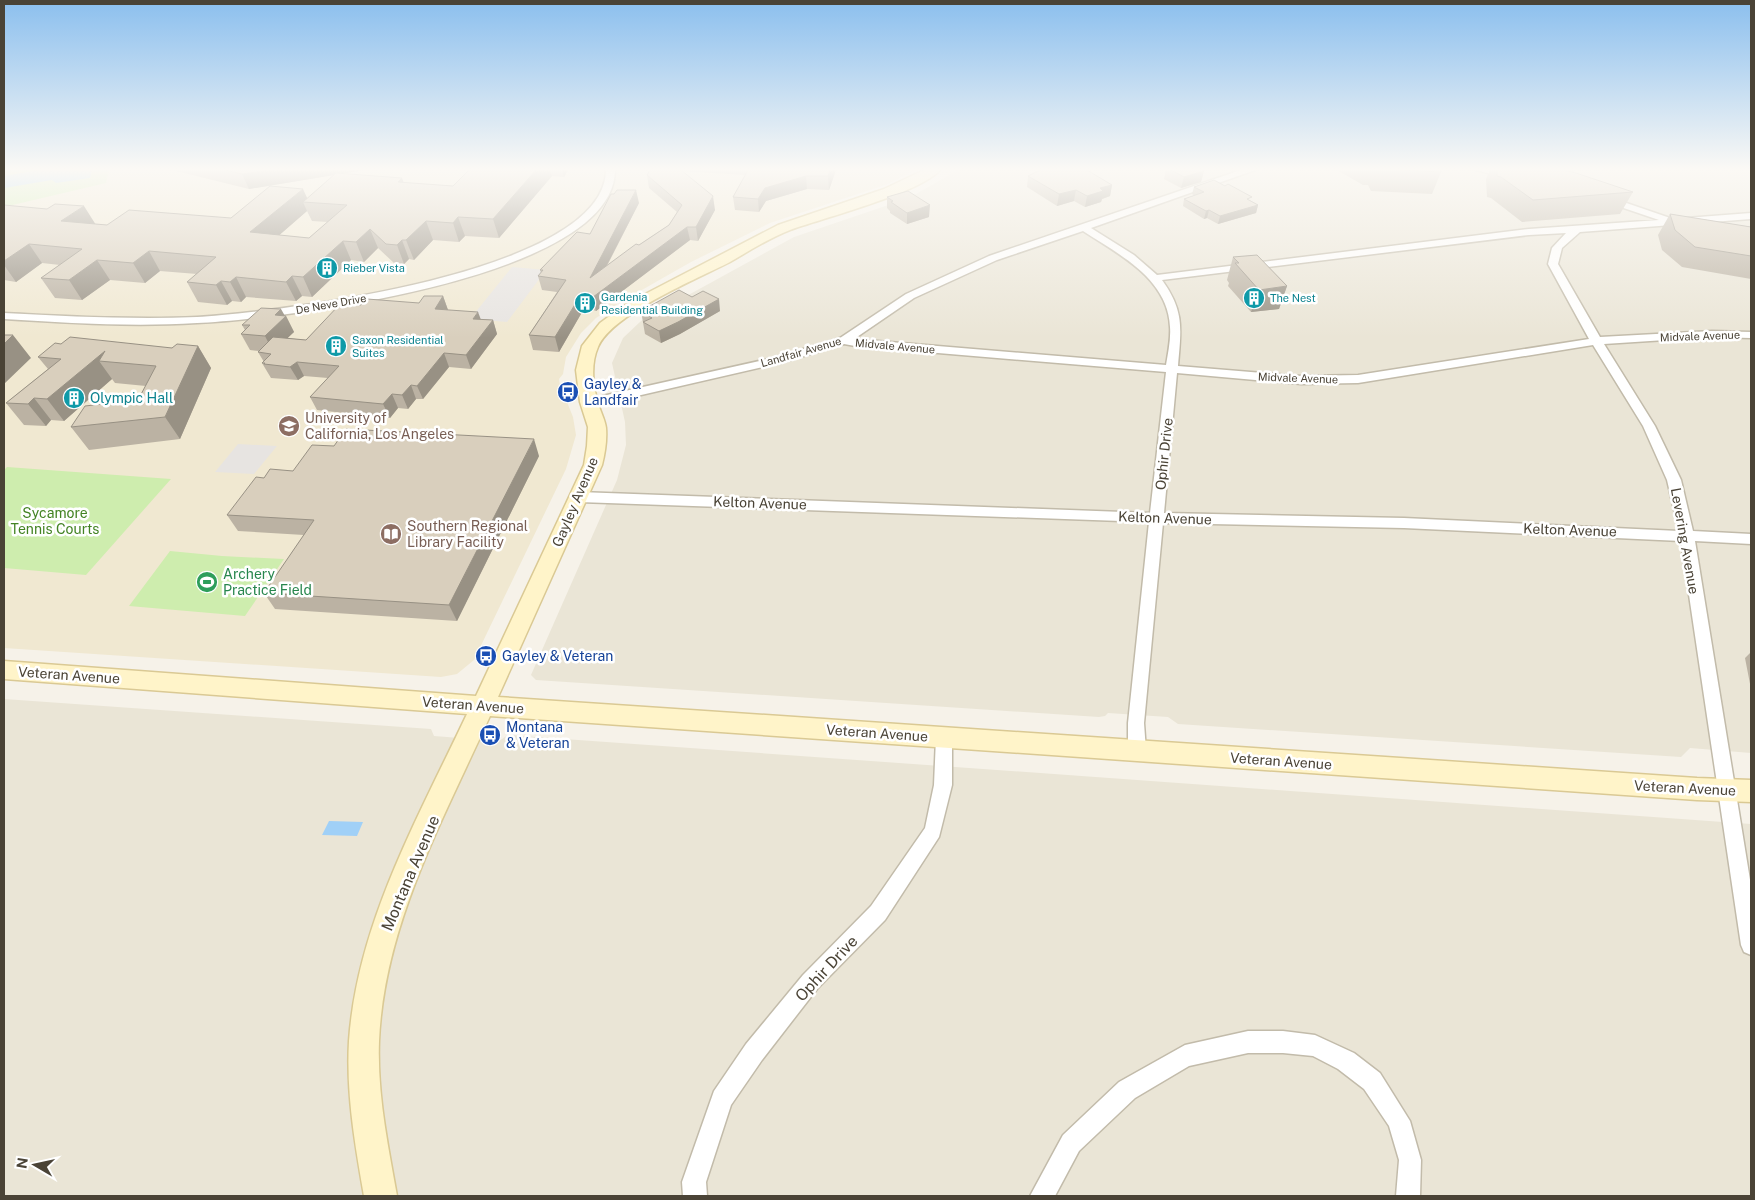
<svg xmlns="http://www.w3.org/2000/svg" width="1755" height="1200" font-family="'Public Sans',sans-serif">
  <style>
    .residential { fill: #eae5d6 }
    .education { fill: #f0e8d1 }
    .green { fill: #ceedae }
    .parking { fill: #e7e4e1 }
    .water { fill: #a0d0f7 }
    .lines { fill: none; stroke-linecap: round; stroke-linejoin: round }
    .street-casing { stroke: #c2bbaa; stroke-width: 3 }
    .secondary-casing { stroke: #dac994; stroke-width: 3 }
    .street { fill: #fff; fill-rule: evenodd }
    .secondary { fill: #fff4c9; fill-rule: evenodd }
    .wall { fill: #bbb2a3; fill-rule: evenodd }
    .shaded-wall { fill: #989184 }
    .building { fill: #d9cfbd; stroke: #989184 }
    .labels { text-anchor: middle; stroke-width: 5; stroke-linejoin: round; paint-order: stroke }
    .far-culture-label { font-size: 11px; fill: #0d838f; stroke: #fff; text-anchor: start }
    .far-street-label { font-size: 11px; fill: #4a4336; stroke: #fff }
    .transit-label { font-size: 14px; fill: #164399; stroke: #fff; text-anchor: start }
    .culture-label { font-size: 14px; fill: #0d838f; stroke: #fff; text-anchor: start }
    .education-label { font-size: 14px; fill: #785e54; stroke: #fff; text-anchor: start }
    .street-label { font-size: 14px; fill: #4a4336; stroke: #fff }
    .park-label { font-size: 14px; fill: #438323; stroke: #fff }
    .leisure-label { font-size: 14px; fill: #27864d; stroke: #fff; text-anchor: start }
    .near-street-label { font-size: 16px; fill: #4a4336; stroke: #fff }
  </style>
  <rect width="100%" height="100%" fill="#f6f2e9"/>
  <path class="residential" d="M958 170H1751V753L1690 748 1681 757 1178 724 1168 717 1108 713 1105 716 1099 717 536 680 531 675 617 480 626 445 625 422 612 363 623 338 641 321 794 237 909 198Z
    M4 699 431 729 434 736 499 741 508 735 1751 824V1196H4Z"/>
  <path class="education" d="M4 170H915L888 184 770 223 691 262 619 303 596 318 581 333 566 357 563 374 559 379 561 394 565 397 573 417 576 435 566 469 474 660 457 674 441 677 4 648Z"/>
  <path class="green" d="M4 170H109L106 183 4 207Z
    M7 467 171 479 86 575 4 568V470Z
    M170 551 222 556 284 559 245 616 129 606Z"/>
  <path class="parking" d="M512 267 546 270 507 322 470 319Z
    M238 444 277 446 254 474 215 472Z"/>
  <path class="water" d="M39 170H92L90 178 56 183 52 180 4 188V176Z
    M329 821 363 822 357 836 322 835Z"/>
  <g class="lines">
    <g class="street-casing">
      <path id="street" d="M606 170H615C615 279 279 319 197 323 133 327 68 323 4 319V313C68 316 132 320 197 317 276 312 605 274 606 170Z
        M1241 170H1255L1091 228 1134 255 1157 275 1529 229 1659 220 1603 201V197L1606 196 1673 219 1751 213V219L1580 232 1562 248 1558 264 1600 337 1712 331 1751 332V338L1712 337 1604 344 1655 426 1681 480 1693 531 1751 534V544L1695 541 1751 886V955L1744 952 1741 945 1681 541 1404 528 1163 523 1144 723 1146 751 1143 756 1137 758 1131 756 1128 751V723L1149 522 579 502 574 500 572 497 574 494 579 492 1150 513 1166 372 855 346 844 344 780 363 589 407 583 403 589 399 777 357 840 338 906 294 989 256ZM1083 231C1118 254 1168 278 1170 327 1171 339 1168 353 1166 365L854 339 914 298 997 260ZM1566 233 1552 248 1548 264 1589 339 1358 375 1301 376 1178 366C1181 329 1185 312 1162 280L1529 235ZM1593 345 1643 426 1667 480 1679 531 1404 518 1164 513 1177 373 1301 384 1358 383Z
        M1476 170H1497L1513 175 1508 178Z
        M944 731 950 733 952 738V785L939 837 885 920 817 989 762 1060 731 1105 706 1182 707 1196H683L682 1182 714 1091 746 1044 803 975 871 906 925 828 934 785 936 738 938 733Z
        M1248 1031H1283L1315 1035 1354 1053 1380 1073 1410 1121 1421 1160 1420 1196H1396L1399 1160 1389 1126 1364 1089 1338 1069 1313 1056 1283 1053H1248L1189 1066 1135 1098 1079 1151 1055 1196H1030L1063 1135 1119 1082 1185 1045Z"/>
    </g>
    <g class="secondary-casing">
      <path id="secondary" d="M924 170H940C920 193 823 218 790 230 769 238 749 251 730 262 697 279 612 314 598 347 590 365 593 388 599 406 601 413 605 420 606 428 607 440 605 453 602 465L498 697 1697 778 1751 780V802L1697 800 490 716C443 820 384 925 379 1041 377 1094 388 1145 397 1196H364C355 1145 346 1093 349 1041 357 924 418 818 467 714L4 679V661L476 696 584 465 587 446 588 427 580 402 576 370 582 346 600 323 626 304 778 225 884 189Z"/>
    </g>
    <use href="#street" class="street"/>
    <use href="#secondary" class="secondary"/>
  </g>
  <path class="wall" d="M172 170H364L342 174 404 183 453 186 469 170H568L564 177 552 176 499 238 465 236 459 242 433 240 414 260 409 259 404 264 394 263 378 248 364 262 351 260 312 297 302 296 296 301 246 297 241 302 232 301 227 305 198 302 187 282 197 274 160 271 145 283 110 280 82 300 55 298 41 278 60 265 42 263 16 282 4 280V205L95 224 107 225 231 218 308 198 334 175 249 189ZM307 211 312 221 328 222 309 238 279 235Z
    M650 170H836L829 190 807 189 766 201 759 212 735 210 733 197 745 175 681 171 715 210 698 241 690 240 596 311 585 307 559 352 533 350 529 335 557 292 542 290 538 276 541 273 540 270 590 234 639 203 607 266 669 225 677 212 649 188 647 175Z
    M1166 170 1204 171 1201 182 1181 188 1164 179Z
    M1337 170H1441V172L1432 194 1371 191 1368 185H1363Z
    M1490 170H1564L1633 192 1620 214 1522 222 1491 198 1487 197 1486 179Z
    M1028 176 1112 185 1110 196 1102 199 1101 202 1085 207 1074 201 1057 206 1027 187Z
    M1225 186 1258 205 1256 213 1218 224 1207 218 1204 219 1183 206 1184 199 1195 196 1192 194 1194 187Z
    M887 197 929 217 907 224 890 213V211L887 208Z
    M1670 214 1751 227V279L1682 267 1662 250 1658 235Z
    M1233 257 1287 286 1279 309 1251 312 1228 286 1229 283 1227 280Z
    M443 296 448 310 480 319 493 320 497 334 471 369 449 367 423 399H416L408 409 398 408 390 418 317 410 310 397 328 378 304 376 298 380 271 378 262 363 264 362 258 352 259 351 250 350 241 334 245 330 242 325 286 316 294 332 287 338 306 340 361 305 419 303Z
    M641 311H720L680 334 661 343 645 334Z
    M198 346 211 368 180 439 89 450 71 427 138 400 146 386 115 383 112 379 64 421 51 420 46 426 24 425 6 403 48 369 38 357Z
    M539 456 457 621 275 609 264 593 304 535 238 531 227 515 264 478 293 471Z
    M1751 652V689L1745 658Z"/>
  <path class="shaded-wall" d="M268 170H364L249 189 242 174Z
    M536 170H550L552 176 499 238 493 219Z
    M562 170H568L564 177Z
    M830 170H836L829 190 828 176Z
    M1204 171 1201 182 1181 188 1184 177Z
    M806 176 807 189 766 201 759 212 758 199 765 188Z
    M402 178 409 197 398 182Z
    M1112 185 1110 196 1102 199 1101 202 1085 207 1087 196 1100 188Z
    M303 189 309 202H303L307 211 260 252 250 232Z
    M636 190 639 203 593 292 590 278Z
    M1076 190 1074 201 1057 206 1059 194Z
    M713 196 715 210 698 241 696 227Z
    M930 205 929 217 907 224V213Z
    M1258 205 1256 213 1218 224 1220 216Z
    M84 206 96 225 61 221Z
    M1209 210 1207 218 1204 219 1206 211Z
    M458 217 465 236 459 242 453 223Z
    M426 221 433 240 414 260 406 240Z
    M687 227 690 240 596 311 593 297Z
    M370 229 378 248 364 262 356 242Z
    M402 240 409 259 404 264 397 245Z
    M343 241 351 260 312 297 303 277Z
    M29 244 42 263 16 282 4 265V261Z
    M149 251 160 271 145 283 133 263Z
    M97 260 110 280 82 300 69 280Z
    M292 276 302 296 296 301 286 282Z
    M236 277 246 297 241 302 230 282Z
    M221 281 232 301 227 305 216 285Z
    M1287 286 1279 309 1251 312 1259 290Z
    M582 293 585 307 559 352 555 337Z
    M443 296 448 310 435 309Z
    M719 299 720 311 680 334 661 343 659 331Z
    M281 309 285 316H286L294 332 273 352 265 336 275 315Z
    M478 312 483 325 473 319Z
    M493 320 497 334 471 369 466 355Z
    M13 335 31 358 4 384V344Z
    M198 346 211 368 180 439 165 417Z
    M105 351 99 361 112 379 64 421 47 399Z
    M444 353 449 367 423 399 417 386Z
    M297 362 304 376 298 380 290 367Z
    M411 385 416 399 408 409 402 395Z
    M392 394 398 408 390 418 383 404Z
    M34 398 51 420 46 426 28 404Z
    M534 439 539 456 457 621 449 605Z"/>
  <path class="building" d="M225 170H268L242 174Z
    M469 170H536L493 219 458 217 453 223 426 221 406 240H402L397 245 386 244 370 229 356 242 343 241 303 277 292 276 286 282 236 277 230 282 221 281 216 285 187 282 216 257 149 251 133 263 97 260 69 280 41 278 82 249 29 244 4 261V205L47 209 55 204 84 206 61 221 107 225 129 210 231 218 270 186 303 189 250 232 309 238 347 205 303 202 336 173 402 178 398 182 453 186Z
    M650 170H681L713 196 696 227H687L593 297 582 293 555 337 529 335 566 280 538 276 543 270H540L577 232 590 234 611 194H614L617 190H636L590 278 636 244 639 245 669 225 682 205 647 175Z
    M748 170H830L828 176H806L765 188 758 199 733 197Z
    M1040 170H1087L1112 185 1100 188 1103 191 1087 196 1076 190 1059 194 1028 176Z
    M1171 170H1204V171L1184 177Z
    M1399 170H1441V172Z
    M1497 170H1564L1576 173 1633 192 1533 200 1501 177 1497 176Z
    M1214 180 1225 186 1228 184 1252 197 1247 199 1258 205 1220 216 1209 210 1206 211 1184 199 1204 192 1194 187Z
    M908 191 930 205 907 213 891 202 893 201 887 197Z
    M1670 214 1751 227V256L1695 247 1675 230Z
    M1257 255 1287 286 1259 290 1235 263H1239L1233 257Z
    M679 290 692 297 703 291 719 299 678 322 659 331 643 322 652 318 641 311Z
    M424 296H443L435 309 478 312 473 319 493 320 466 355 444 353 417 386 411 385 402 395 392 394 383 404 310 397 339 366 297 362 290 367 264 364 265 363H262L271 354 258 352 273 337 306 340 341 303 361 305 367 299 419 303Z
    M261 308 281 309 275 315 286 316 265 336 241 334 250 325H242Z
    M4 335H13L4 344Z
    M70 337 172 348 177 344 198 346 165 417 71 427 85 406 138 400 156 366 99 361 105 351 47 399 34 398 28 404 6 403 61 359 38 357 55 343 61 344Z
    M346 429 534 439 449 605 264 593 314 520 227 515 256 477 264 478 270 469 293 471 312 445 334 446Z"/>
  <linearGradient id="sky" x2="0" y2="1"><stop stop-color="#8bbfee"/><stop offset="0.5" stop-color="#fbf9f5"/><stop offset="1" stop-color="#fbf9f5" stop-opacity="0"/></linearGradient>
  <rect width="1755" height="338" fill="url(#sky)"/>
  <defs>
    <g id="building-disc" transform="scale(1.125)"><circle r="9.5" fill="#0f9aa8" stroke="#fff"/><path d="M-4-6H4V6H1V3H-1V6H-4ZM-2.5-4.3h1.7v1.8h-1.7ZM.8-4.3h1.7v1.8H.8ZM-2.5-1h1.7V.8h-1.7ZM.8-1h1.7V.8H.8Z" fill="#fff"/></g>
    <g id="bus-disc" transform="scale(1.125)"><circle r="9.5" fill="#1a4fb4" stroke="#fff"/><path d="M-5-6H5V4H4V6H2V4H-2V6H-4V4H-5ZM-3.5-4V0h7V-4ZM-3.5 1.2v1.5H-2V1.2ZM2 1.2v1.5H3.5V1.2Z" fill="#fff"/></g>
    <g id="university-disc" transform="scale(1.125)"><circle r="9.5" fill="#8d6e63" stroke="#fff"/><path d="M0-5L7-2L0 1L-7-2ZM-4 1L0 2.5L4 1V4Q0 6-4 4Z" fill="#fff"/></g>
    <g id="library-disc" transform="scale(1.125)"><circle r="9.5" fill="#8d6e63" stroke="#fff"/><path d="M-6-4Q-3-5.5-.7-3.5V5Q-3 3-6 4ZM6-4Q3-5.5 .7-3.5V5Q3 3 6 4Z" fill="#fff"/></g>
    <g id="stadium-disc" transform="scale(1.125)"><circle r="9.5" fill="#2e9e5b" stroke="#fff"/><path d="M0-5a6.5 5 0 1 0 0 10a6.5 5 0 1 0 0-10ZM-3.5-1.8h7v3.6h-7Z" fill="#fff"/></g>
  </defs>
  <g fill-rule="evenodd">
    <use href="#building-disc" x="327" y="268"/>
    <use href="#building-disc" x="1254" y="298"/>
    <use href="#building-disc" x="585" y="303"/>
    <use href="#building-disc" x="336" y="346"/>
    <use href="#bus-disc" x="568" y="392"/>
    <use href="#building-disc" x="74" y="398"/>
    <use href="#university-disc" x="289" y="426"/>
    <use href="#library-disc" x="391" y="534"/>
    <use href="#stadium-disc" x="207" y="582"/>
    <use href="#bus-disc" x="486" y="656"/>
    <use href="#bus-disc" x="490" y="735"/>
  </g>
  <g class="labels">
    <g class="far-culture-label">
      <text x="343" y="272">Rieber Vista</text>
      <text x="601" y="301">Gardenia<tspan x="601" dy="13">Residential Building</tspan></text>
      <text x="1270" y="302">The Nest</text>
      <text x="352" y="344">Saxon Residential<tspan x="352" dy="13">Suites</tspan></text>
    </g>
    <g class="far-street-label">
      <text transform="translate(331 304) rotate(-10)" y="4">De Neve Drive</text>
      <text transform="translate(1700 336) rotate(-2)" y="4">Midvale Avenue</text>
      <text transform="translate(895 346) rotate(5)" y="4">Midvale Avenue</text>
      <text transform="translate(801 352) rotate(-16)" y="4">Landfair Avenue</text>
      <text transform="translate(1298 378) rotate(2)" y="4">Midvale Avenue</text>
    </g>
    <g class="transit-label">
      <text x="584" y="389">Gayley &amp;<tspan x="584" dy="16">Landfair</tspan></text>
      <text x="502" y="661">Gayley &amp; Veteran</text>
      <text x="506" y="732">Montana<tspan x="506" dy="16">&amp; Veteran</tspan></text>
    </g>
    <g class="culture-label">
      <text x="90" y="403">Olympic Hall</text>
    </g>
    <g class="education-label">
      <text x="305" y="423">University of<tspan x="305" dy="16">California, Los Angeles</tspan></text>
      <text x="407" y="531">Southern Regional<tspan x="407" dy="16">Library Facility</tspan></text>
    </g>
    <g class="street-label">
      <text transform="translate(1164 454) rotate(-84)" y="5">Ophir Drive</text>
      <text transform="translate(575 502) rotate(-67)" y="5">Gayley Avenue</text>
      <text transform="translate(760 503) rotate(2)" y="5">Kelton Avenue</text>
      <text transform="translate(1165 518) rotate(2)" y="5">Kelton Avenue</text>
      <text transform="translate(1570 530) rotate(2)" y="5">Kelton Avenue</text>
      <text transform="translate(1685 541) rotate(80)" y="5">Levering Avenue</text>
      <text transform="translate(69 675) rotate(4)" y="5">Veteran Avenue</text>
      <text transform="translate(473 705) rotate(4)" y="5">Veteran Avenue</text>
      <text transform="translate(877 733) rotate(4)" y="5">Veteran Avenue</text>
      <text transform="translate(1281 761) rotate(4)" y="5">Veteran Avenue</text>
      <text transform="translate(1685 788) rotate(3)" y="5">Veteran Avenue</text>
    </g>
    <g class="park-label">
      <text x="55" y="518">Sycamore<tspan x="55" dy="16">Tennis Courts</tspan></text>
    </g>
    <g class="leisure-label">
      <text x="223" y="579">Archery<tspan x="223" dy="16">Practice Field</tspan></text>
    </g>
    <g class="near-street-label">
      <text transform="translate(410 873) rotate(-67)" y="6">Montana Avenue</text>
      <text transform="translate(826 968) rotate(-47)" y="6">Ophir Drive</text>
    </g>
  </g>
  <rect width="1755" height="1200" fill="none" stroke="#4a4336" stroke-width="10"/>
  <g transform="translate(35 1165) rotate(279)" stroke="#ffffff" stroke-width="4" paint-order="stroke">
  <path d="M0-4L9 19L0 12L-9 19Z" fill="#4a4336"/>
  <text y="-8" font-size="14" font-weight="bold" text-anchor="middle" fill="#4a4336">N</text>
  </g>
</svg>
